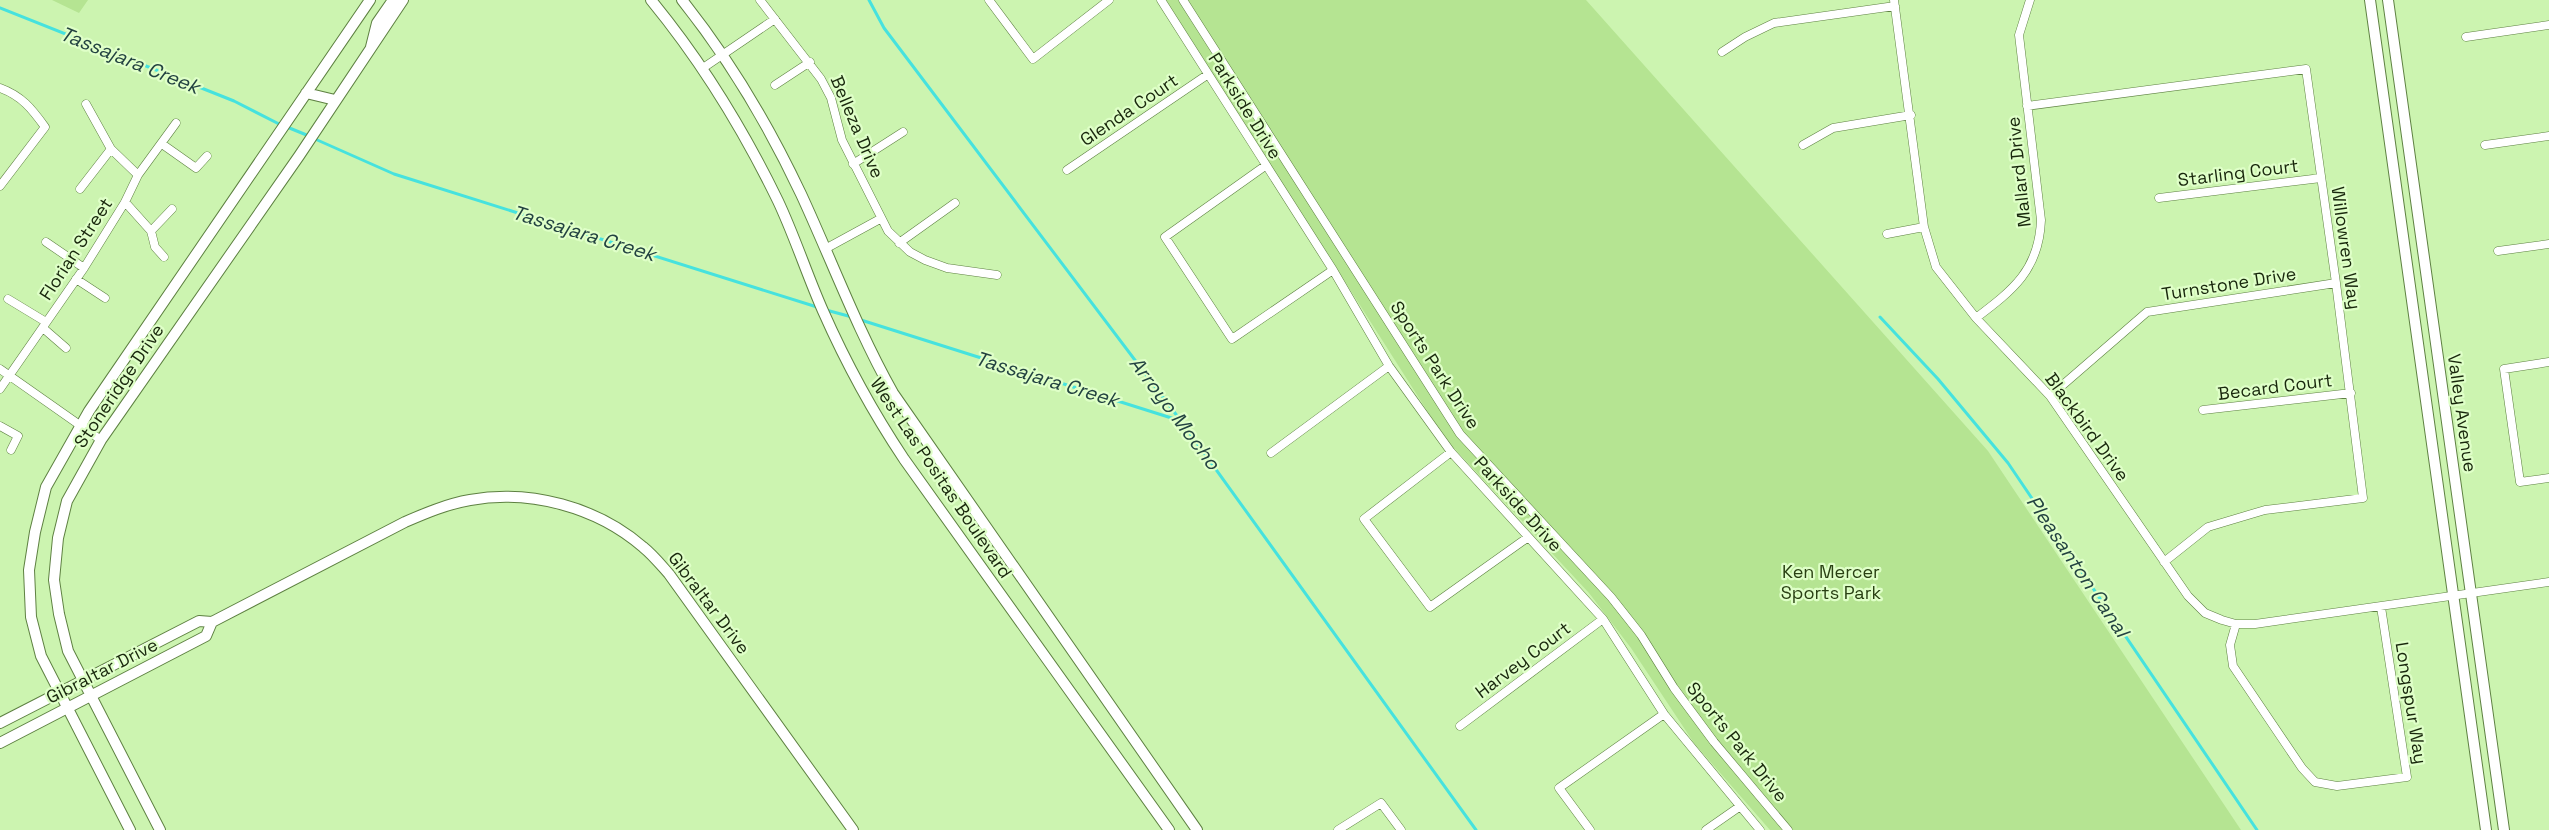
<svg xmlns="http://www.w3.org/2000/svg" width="2549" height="830" font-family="'Space Grotesk',sans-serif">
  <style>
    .green { fill: #b5e492 }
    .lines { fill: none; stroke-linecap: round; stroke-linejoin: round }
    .stream { stroke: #46e2de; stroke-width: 3 }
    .street-casing { stroke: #5e8142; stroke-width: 9 }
    .secondary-casing { stroke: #5e8142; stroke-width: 12 }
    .street { stroke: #fff; stroke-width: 8 }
    .secondary { stroke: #fff; stroke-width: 10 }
    .labels { text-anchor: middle; stroke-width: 4.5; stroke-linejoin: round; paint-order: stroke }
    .street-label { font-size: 18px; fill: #18270c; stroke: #dfffc8 }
    .park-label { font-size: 18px; fill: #294013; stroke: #dfffc8 }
    .water-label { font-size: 20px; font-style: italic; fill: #234341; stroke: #dfffc8 }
  </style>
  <rect width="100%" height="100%" fill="#ccf4b0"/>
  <path class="green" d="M52 0H88L79 13Z
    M1166 0H1586L1988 451 2241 830H1770L1694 743 1631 648 1589 593 1453 447 1431 417Z"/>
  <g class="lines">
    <path class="stream" d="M869 0 884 28 1181 421 1476 830
      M0 8 234 101 281 125
      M287 127 309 136
      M315 139 394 174 817 307
      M826 310 852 317
      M1880 317 1938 379 2008 463 2257 830
      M861 320 1181 421"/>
    <g class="street-casing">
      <path id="street" d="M760 0 821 79 831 98 842 140 888 231 910 252 925 260 947 268 997 275
        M989 0 1033 59 1109 0
        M1161 0 1333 270 1389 366 1451 452 1603 619 1664 714 1760 830
        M1183 0 1460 434 1611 597 1641 635 1674 688 1714 742 1788 830
        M1894 0 1924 227 1936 267 1976 318 2050 396 2188 596 2205 613 2222 620 2236 624H2255L2549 582
        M2466 37 2549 25
        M1722 52 1745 37 1774 23 1895 6
        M703 68 775 19
        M775 85 810 62
        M0 88C22 96 32 109 45 127L0 186
        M86 104 111 149 138 175
        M2027 106 2306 69 2336 283 2363 498 2265 510 2208 527 2164 562
        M162 144 196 168 207 156
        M1803 145 1833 128 1911 115
        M2485 145 2549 136
        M853 164 903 132
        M1265 166 1165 237 1232 339 1333 270
        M1067 170 1207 75
        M80 189 111 149
        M2159 198 2321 178
        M125 202 151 231 155 247 164 257
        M151 231 172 209
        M1887 234 1924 227
        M46 242 84 268
        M899 243 955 203
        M825 249 880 219
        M2498 251 2549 244
        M76 279 105 298
        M8 299 46 322
        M1976 318C2013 290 2039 270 2041 220L2019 35 2030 0
        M43 328 66 348
        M2549 362 2504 369 2520 482 2549 478
        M0 369 101 440
        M0 389 84 268 125 202 138 175 176 123
        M2050 396 2147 312 2336 283
        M2203 410 2351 393
        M0 426 18 436 11 450
        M1451 452 1364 519 1430 607 1527 538
        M1271 453 1389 366
        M2236 624 2230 645 2233 666 2302 768 2315 782 2337 786 2407 777 2381 607
        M1460 726 1603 619
        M1338 830 1381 803 1401 830
        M1590 830 1559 788 1664 714
        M1706 830 1739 807"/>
    </g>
    <g class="secondary-casing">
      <path id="secondary" d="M651 0C702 62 743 129 778 201 795 237 807 275 823 311 846 363 872 411 904 459L1169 830
        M682 0C729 59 769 126 801 194 832 261 857 329 893 393L1197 830
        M2370 0 2486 830
        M2388 0 2504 830
        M371 47 377 23 393 0
        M306 93 335 100
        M0 723 199 621 212 622 405 522C426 513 447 504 470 500 530 489 597 507 643 547 653 555 661 565 669 574L853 830
        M0 743 206 636 212 622
        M130 830 41 656 31 617 29 570 35 532 46 487 89 411 370 0
        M160 830 68 651 59 614 54 580 58 538 67 501 101 440 299 156 403 0"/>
    </g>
    <use href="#street" class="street"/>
    <use href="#secondary" class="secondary"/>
  </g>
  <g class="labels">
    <g class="street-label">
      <text transform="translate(1245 106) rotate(58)" y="6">Parkside Drive</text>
      <text transform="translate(1129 110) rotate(-34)" y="6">Glenda Court</text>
      <text transform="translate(857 127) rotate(67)" y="6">Belleza Drive</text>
      <text transform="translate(2019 172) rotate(-96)" y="6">Mallard Drive</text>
      <text transform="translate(2238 173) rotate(-7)" y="6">Starling Court</text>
      <text transform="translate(2346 248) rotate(82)" y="6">Willowren Way</text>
      <text transform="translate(76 249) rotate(-57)" y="6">Florian Street</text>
      <text transform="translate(2229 284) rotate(-9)" y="6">Turnstone Drive</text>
      <text transform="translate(1435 365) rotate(57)" y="6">Sports Park Drive</text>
      <text transform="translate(119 386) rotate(-56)" y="6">Stoneridge Drive</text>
      <text transform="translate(2275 387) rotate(-7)" y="6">Becard Court</text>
      <text transform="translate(2462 413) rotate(82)" y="6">Valley Avenue</text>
      <text transform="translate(2087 427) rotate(54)" y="6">Blackbird Drive</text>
      <text transform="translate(941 478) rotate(56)" y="6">West Las Positas Boulevard</text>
      <text transform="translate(1518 504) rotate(48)" y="6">Parkside Drive</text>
      <text transform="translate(709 603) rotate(53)" y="6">Gibraltar Drive</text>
      <text transform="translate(1523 660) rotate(-37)" y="6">Harvey Court</text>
      <text transform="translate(102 671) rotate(-27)" y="6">Gibraltar Drive</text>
      <text transform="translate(2411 703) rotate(81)" y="6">Longspur Way</text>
      <text transform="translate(1737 742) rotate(51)" y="6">Sports Park Drive</text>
    </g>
    <g class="park-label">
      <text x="1831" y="578">Ken Mercer<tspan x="1831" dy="21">Sports Park</tspan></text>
    </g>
    <g class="water-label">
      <text transform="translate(130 60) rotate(22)" y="7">Tassajara Creek</text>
      <text transform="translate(584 233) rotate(17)" y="7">Tassajara Creek</text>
      <text transform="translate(1047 379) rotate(17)" y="7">Tassajara Creek</text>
      <text transform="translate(1175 413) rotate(53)" y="7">Arroyo Mocho</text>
      <text transform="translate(2078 566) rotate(56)" y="7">Pleasanton Canal</text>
    </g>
  </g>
</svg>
